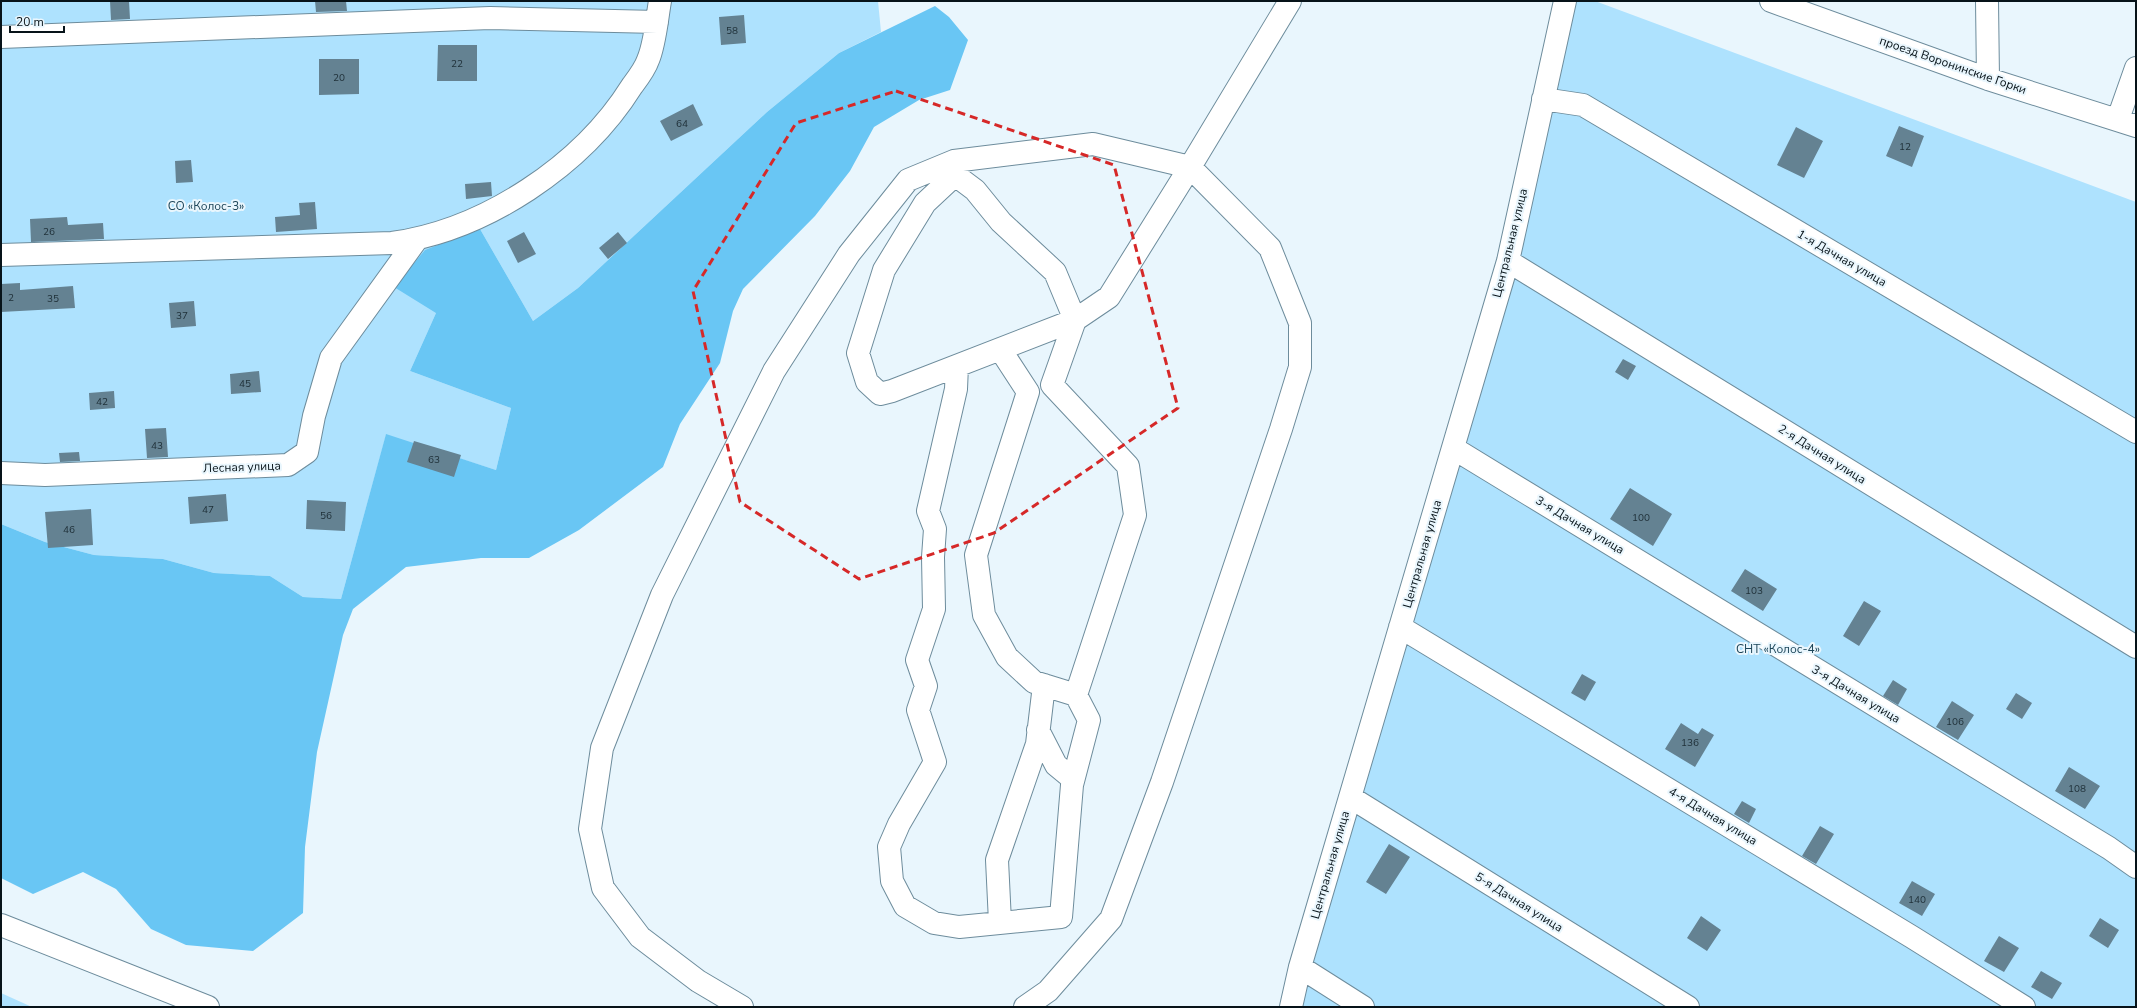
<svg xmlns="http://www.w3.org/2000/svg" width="2137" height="1008" font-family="'Nunito Sans',sans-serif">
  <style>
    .green { fill: #aee2fe }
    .forest { fill: #69c6f4 }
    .building { fill: #648292 }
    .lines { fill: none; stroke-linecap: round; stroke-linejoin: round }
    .minor-casing { stroke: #6d8c9c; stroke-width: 24 }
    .minor { stroke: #fff; stroke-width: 22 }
    .marked { fill: none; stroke: #d62828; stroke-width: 3; stroke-dasharray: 8 5; stroke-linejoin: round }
    .labels { text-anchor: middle; stroke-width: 4; stroke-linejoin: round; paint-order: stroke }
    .number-label { font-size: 10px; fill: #1e2f37 }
    .street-label { font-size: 12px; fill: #071319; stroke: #e9f6fd }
    .park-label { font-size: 12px; fill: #1d4558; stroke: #e9f6fd }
  </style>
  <rect width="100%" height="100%" fill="#e9f6fd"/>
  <path class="green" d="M1 1H878L881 32 839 53 767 112 578 288 533 321 480 229 436 313 410 371 511 408 496 470 386 435 341 599 303 597 270 576 214 573 163 559 94 555 45 542 1 524Z
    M1573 1H1595L2136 202V1007H1301L1312 961 1512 286Z
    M1 993 32 1007H1Z"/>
  <path class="forest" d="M935 6 949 17 968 40 950 90 919 100 874 127 850 171 815 216 743 289 733 311 720 363 680 424 663 467 579 530 529 558H481L406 567 353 609 343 635 317 752 305 847 303 913 253 951 186 945 151 929 116 889 83 872 33 894 1 878V524L45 542 94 555 163 559 214 573 270 576 303 597 341 599 386 434 496 470 511 408 410 371 436 313 394 287 425 250 480 229 533 321 578 288 767 112 839 53Z"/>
  <path class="building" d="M110 1H129L130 19 111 20Z
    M315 1H346L347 11 316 12Z
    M744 15 746 43 721 45 719 17Z
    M438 45H477V81H437Z
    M319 59H359V94L319 95Z
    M693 104 703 125 671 141 660 121Z
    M1899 126 1924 136 1912 167 1886 156Z
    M1796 127 1823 141 1804 178 1777 165Z
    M191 160 193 182 176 183 175 161Z
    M491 182 492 196 466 199 465 184Z
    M315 202 317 229 276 232 275 217 300 215 299 203Z
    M67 217 68 225 103 223 104 239 31 242 30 219Z
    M524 232 536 254 518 263 507 241Z
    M618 232 627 243 608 259 599 248Z
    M20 283V290L73 286 75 308 1 312V284Z
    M194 301 196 326 171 328 169 303Z
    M1623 359 1636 366 1628 380 1615 372Z
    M259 371 261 392 231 394 230 374Z
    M114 391 115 408 90 410 89 393Z
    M166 428 168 457 147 458 145 429Z
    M414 441 461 455 454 477 407 462Z
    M79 452 80 461 60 462 59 453Z
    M1630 488 1672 514 1653 546 1610 519Z
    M226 494 228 521 190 524 188 497Z
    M307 500 346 502 345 531 306 529Z
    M91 509 93 545 48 548 45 512Z
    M1745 569 1777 589 1763 611 1731 591Z
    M1864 601 1881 611 1859 646 1843 636Z
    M1582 674 1596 682 1585 701 1571 693Z
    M1893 680 1907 689 1898 705 1883 696Z
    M2016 693 2032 703 2022 719 2006 709Z
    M1952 701 1974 715 1958 740 1936 727Z
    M1681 723 1698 734 1702 728 1714 735 1695 767 1665 749Z
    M2069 767 2100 786 2085 809 2055 791Z
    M1742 801 1756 809 1749 823 1734 814Z
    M1820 826 1834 834 1816 864 1802 856Z
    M1389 844 1410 857 1386 894 1366 882Z
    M1912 881 1935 894 1922 916 1899 903Z
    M1701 916 1721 930 1707 951 1687 938Z
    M2100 918 2119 930 2108 948 2089 936Z
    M1999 936 2019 948 2004 972 1984 961Z
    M2041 971 2062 983 2052 999 2031 987Z"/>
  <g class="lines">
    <g class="minor-casing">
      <path id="minor" d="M1771 1 1988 79 2136 126
        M1987 1 1988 79
        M1 37 490 18 657 22
        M1543 99 1583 105 2136 432
        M2118 119 2136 68
        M1 255 392 243C485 230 582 166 632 86 638 78 645 69 648 60 655 44 657 18 660 1
        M1508 261 2136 647
        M957 366 956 389 928 511 935 529 933 557 934 609 917 660 926 686 918 710 935 762 899 824 889 847 892 881 905 906 934 923 959 927 1061 917 1072 785 1089 720 1076 695 1034 682 1007 657 984 615 976 555 1028 392 1000 349
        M1453 448 2109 848 2136 867
        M1 473 45 475 288 465 307 452 314 416 331 358 417 239
        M1400 627 1912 937 2024 1007
        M1076 695 1135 515 1128 466 1052 385 1075 320 1055 272 1001 222 975 190 955 175 925 203 884 270 858 353 867 382 880 394 892 391 1075 320 1109 297 1190 167 1290 1
        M1038 730 1056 765 1073 779
        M1350 797 1688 1007
        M1000 922 997 860 1037 744 1044 685
        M1 925 208 1007
        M1300 967 1363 1007
        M742 1007 698 981 640 937 603 888 590 829 602 748 662 595 774 371 849 254 908 180 954 161 1093 144 1190 167 1270 248 1300 323V367L1281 429 1162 782 1111 919 1048 991 1025 1007
        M1291 1007 1300 967 1508 261 1565 1"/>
    </g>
    <use href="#minor" class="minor"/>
  </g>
  <path class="marked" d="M896 91 1114 165 1178 408 994 533 859 579 740 502 693 291 796 123Z"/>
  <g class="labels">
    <g class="number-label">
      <text x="732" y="34">58</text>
      <text x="457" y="67">22</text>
      <text x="339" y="81">20</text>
      <text x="682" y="127">64</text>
      <text x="1905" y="150">12</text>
      <text x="49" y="235">26</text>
      <text x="11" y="301">2</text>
      <text x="53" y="302">35</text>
      <text x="182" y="319">37</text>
      <text x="245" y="387">45</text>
      <text x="102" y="405">42</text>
      <text x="157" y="449">43</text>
      <text x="434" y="463">63</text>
      <text x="208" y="513">47</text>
      <text x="326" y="519">56</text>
      <text x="1641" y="521">100</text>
      <text x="69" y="533">46</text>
      <text x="1754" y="594">103</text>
      <text x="1955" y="725">106</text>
      <text x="1690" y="746">136</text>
      <text x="2077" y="792">108</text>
      <text x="1917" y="903">140</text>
    </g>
    <g class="street-label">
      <text transform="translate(1953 65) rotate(19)" y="4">проезд Воронинские Горки</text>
      <text transform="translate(1510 243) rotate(-76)" y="4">Центральная улица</text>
      <text transform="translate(1842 258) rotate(30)" y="4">1-я Дачная улица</text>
      <text transform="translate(1822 454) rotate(32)" y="4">2-я Дачная улица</text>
      <text transform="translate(242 467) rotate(-2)" y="4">Лесная улица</text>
      <text transform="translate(1580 525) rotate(31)" y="4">3-я Дачная улица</text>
      <text transform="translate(1422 554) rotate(-74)" y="4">Центральная улица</text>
      <text transform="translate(1856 694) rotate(31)" y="4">3-я Дачная улица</text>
      <text transform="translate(1713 816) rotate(31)" y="4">4-я Дачная улица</text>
      <text transform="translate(1330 865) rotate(-74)" y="4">Центральная улица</text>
      <text transform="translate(1519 902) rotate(32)" y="4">5-я Дачная улица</text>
    </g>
    <g class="park-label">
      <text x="206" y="210">СО «Колос-3»</text>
      <text x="1778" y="653">СНТ «Колос-4»</text>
    </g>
  </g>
  <rect width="2137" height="1008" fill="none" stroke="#071319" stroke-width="4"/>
  <path d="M10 26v6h54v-6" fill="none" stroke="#071319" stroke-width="2"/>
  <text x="16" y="26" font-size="12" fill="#071319" stroke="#e9f6fd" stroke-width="3" paint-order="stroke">20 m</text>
</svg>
